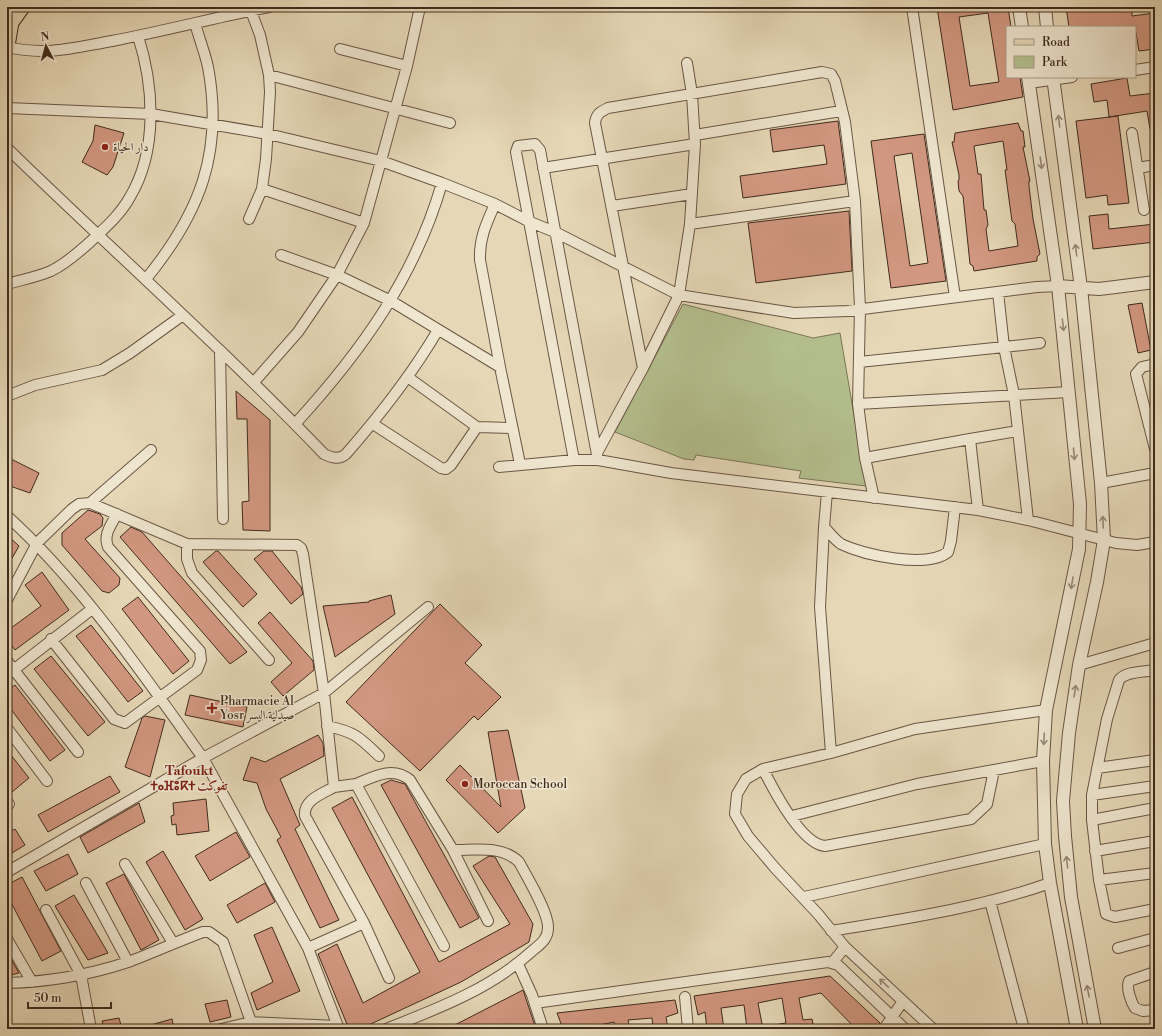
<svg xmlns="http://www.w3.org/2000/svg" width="1162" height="1036" font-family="'Libre Bodoni',Amiri,'Noto Sans Tifinagh',serif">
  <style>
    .green { fill: #b4bf8e; stroke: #7a7556 }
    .building { fill: #d29780; stroke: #402b1d; fill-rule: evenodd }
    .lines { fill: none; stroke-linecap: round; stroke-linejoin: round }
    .minor-casing { stroke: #6a5644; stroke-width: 12 }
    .tertiary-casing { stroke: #6a5644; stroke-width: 14 }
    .primary-casing { stroke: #402b1d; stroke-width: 17 }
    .minor { stroke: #efe6d0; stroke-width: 10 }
    .tertiary { stroke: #efe6d0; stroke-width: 12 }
    .primary { stroke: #e6d8b7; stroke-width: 15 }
    .oneway { stroke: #988876 }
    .poi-dot { fill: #8f2418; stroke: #efe6d0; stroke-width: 1.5 }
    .labels { text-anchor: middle; stroke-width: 3; stroke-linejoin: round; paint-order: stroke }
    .poi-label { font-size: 12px; fill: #402b1d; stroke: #efe6d0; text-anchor: start }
    .neighbourhood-label { font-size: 13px; font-weight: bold; fill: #7a1f14; stroke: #efe6d0 }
  </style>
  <rect width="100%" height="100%" fill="#e6d8b7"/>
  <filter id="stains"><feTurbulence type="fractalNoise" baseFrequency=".005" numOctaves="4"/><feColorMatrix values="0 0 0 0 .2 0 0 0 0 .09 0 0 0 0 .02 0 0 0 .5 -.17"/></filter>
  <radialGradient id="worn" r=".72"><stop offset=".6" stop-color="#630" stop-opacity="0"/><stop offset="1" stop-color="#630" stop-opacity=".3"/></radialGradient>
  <path class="green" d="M683 304 813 338 840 333 866 486 799 478 801 471 696 455 694 460 684 459 615 432Z"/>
  <path class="building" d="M937 7H1008L1011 27H1007V77H1020L1023 97 953 110ZM988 13 999 82 970 86 959 17Z
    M1066 7H1132V16L1155 13V49L1139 51 1135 27H1069Z
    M1127 78 1130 96 1155 93V129H1150L1147 111 1109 117 1107 100 1094 102 1091 84Z
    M1118 116 1129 203 1108 205 1107 195 1086 198 1076 121Z
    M838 121 846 184 743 198 740 176 827 164 824 145 773 152 770 130Z
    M1018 123 1021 131H1023L1025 147H1023L1030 181H1029V186L1033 219 1040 254 1037 257V261L974 271 973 266 970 264 963 196 959 191 958 181 959 180V175L952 142H954L955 133ZM1003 141 1007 170H1005L1012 221 1015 224 1018 246 989 251 986 229 988 225 986 210H984L981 174H978L974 146Z
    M95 125 124 133 113 167 107 175 82 162 93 141Z
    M924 134 946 281 891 288 871 141ZM912 153 928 263 910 266 894 156Z
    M849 211 852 271 756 283 748 223Z
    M1108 214 1109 229 1155 224V242L1093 249 1089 216Z
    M1142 303 1151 350 1138 353 1128 305Z
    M236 391 270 420V531L243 530 242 502 249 501 247 419H237Z
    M7 457 39 473 30 493 7 485Z
    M88 510 100 514 103 518 102 526 85 539 120 578 119 585 109 593 102 591 62 545V533Z
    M131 527 142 532 247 652 230 664 120 537Z
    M7 535 19 546 7 567Z
    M216 551H218L257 594 243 607 203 562Z
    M264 551H272L301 587 303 594 291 604 254 559Z
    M42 572 69 610 15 650 7 639V631L41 606 25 585Z
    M391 595 395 614 335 657 323 606 369 602V601Z
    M138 597 189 661 173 674 122 609Z
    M440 604 482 645 465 663 501 697 478 720 474 716 420 771 346 702Z
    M270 612 313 661 314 670 283 696 271 682 292 663 258 623Z
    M91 625 143 691 128 702 76 636Z
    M51 656 105 722 88 736 34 669Z
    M15 685 65 750 50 761 7 704V691Z
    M190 695 247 707 243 727 185 715Z
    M145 716 165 720 150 777 125 767 142 718Z
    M508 730 525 808 498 833 446 780 460 765 501 807 488 732Z
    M318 735 323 743 324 756 280 779 300 825 295 829 339 920 320 928 277 840 281 837 266 809 257 783 243 780 251 757 265 762Z
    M7 750 29 778 12 792 7 785Z
    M110 776 120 792 48 832 38 815Z
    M391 780 405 784 479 918 460 928 381 785Z
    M352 797 439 962 510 924 473 866 489 856 495 857 533 924 529 942 461 982 360 1029H349L318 954 337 944 363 1003 420 972 332 808Z
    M206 799 209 831 177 835 176 824 172 825 171 816 174 815 173 803Z
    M139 803 145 822 88 853 80 837Z
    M15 829 25 845 7 856V833Z
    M236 832 250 857 210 881 195 856Z
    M163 851 203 919 185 930 146 862Z
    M68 854 78 874 46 891 34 871Z
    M124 874 159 940 141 950 106 883Z
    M22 877 61 951 42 961 7 895V885Z
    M265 883 275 902 237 923 227 905Z
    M74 895 108 953 88 960 55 906Z
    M272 927 300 991 257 1010 251 993 273 982 254 935Z
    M7 952 19 973 7 976Z
    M830 976 880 1023 878 1029H856L821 993 799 998 803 1020 812 1019 814 1029H779V1024L786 1023 782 998 758 1003 763 1029H747L744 1005 721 1008 724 1029H707L705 1012 698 1015 694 996Z
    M523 990 536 1029H509L508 1024 497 1029H447Z
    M227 1000 231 1017 210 1022 205 1004Z
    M675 1000 678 1013 666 1017 668 1029H653L652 1018 628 1020 630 1029H615L614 1022 586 1028V1029H563L557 1013Z
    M119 1018 122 1029H104L102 1021Z
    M172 1019 174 1029H148L147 1026Z"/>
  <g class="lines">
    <g class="minor-casing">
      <path id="minor" d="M912 7 955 297
        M7 47C47 56 73 48 112 41 165 31 217 17 269 7
        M340 49 407 66
        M1135 70 1155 67
        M269 75 450 123
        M1029 83 1072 77
        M7 108 151 114 268 134 381 161 442 183 495 204 530 222 555 232 679 295 794 313 847 311 1037 287 1058 286
        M1132 133 1144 210
        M695 135 841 111
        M7 148C112 250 222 348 324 454 332 458 339 460 346 454 381 414 411 376 438 330
        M543 168 695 144
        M1138 168 1155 165
        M262 189 364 223
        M495 204C486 224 479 239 480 260L500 367 520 464
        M612 206 692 194
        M249 219 262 189 266 159 270 92 269 75 260 35 251 11
        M690 224 855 201
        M281 255 337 275 391 301 500 367
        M146 279C199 214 224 153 208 67 205 53 199 38 195 23
        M7 284C21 280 37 277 51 271 65 264 78 253 90 242 105 228 120 215 130 197 158 150 154 86 138 36
        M998 292 1004 347 1040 343
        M220 350 223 519
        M859 362 1004 347 1014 395 1028 520
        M1155 364 1142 367 1136 374 1155 449
        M643 368 595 123C596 114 600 112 608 108L822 72 831 74 835 81 845 122 855 201 860 308 858 404 865 458 874 498
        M254 382 298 332 337 275 364 223 407 66 420 7
        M7 396 35 385 102 370 130 353 183 315
        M858 404 1069 392
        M295 424C361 352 415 277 442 183
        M373 424 441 468 446 469 451 465 477 427 409 378
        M477 427 511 428
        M970 439 1018 431
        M597 453 643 368 679 295 690 224 695 144 692 94 687 63
        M865 458 970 439 978 510
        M574 460 516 152 518 146 535 144 540 150 598 460
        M499 467 574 460H598L671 473 978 510 1028 520 1116 543 1137 545 1155 542
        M1101 483 1155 473
        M827 492 824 527C829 532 835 540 841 544 864 555 927 569 948 552L951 541 955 507
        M90 503 151 450
        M7 516C82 584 144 676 203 758L324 693 303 554 301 548 297 545 187 544 90 503 79 504 72 509 37 543 7 600
        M824 527 820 607 831 753
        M187 544V559L192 573 269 660
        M51 639 114 719 125 723 197 670 201 660 200 651 108 547C103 535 111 525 117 514
        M7 661 78 752
        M1079 665 1155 643
        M1155 670C1145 672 1125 671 1119 680L1107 719 1092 795V820L1099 880 1106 914 1115 917 1155 909
        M7 675 92 609
        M327 726C355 732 359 737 379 756
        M7 728 47 781
        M1097 768 1155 760
        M763 769 746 779 737 794 735 814 748 836 775 868 818 914 845 947 832 963
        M994 770 987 804 971 819 825 846C801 844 773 789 763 769L831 753 915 729 1046 710
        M356 784C375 776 393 766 410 780L453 850 488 921
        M334 787 356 784 444 946
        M1092 795 1155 786
        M7 802 9 804
        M792 816 917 784 1043 761
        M1092 820 1155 808
        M1095 851 1155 841
        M125 864 173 943
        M7 872 203 758 308 948 339 1029
        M1099 880 1155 873
        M86 883 128 962
        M804 897 1045 844
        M990 901 1024 1029
        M46 910 81 975 91 1029
        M831 931C905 919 979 908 1050 883
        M7 939 32 982
        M845 947 933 1029
        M308 948 364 923
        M1118 948 1155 938
        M518 964 532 995 543 1029
        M1155 972 1129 981C1126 988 1131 1002 1135 1008L1143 1011 1155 1010
        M389 978 364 923 305 816C303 800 322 794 334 787L324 693 428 607
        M7 983C48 982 89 975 128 962 153 953 178 941 203 932H209L223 942 251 1022
        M685 997 688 1029
        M535 1003 828 962 838 965 905 1029
        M221 1029 251 1022 337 1026
        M386 1029C437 1009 490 989 531 952 539 945 548 940 548 928 549 913 527 877 519 862 502 845 475 850 453 850
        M884 1029 903 1001"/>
    </g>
    <g class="tertiary-casing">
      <path id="tertiary" d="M1019 7 1022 27
        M1045 7 1047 27
        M1028 77 1058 286 1080 504 1079 549 1046 710 1043 761 1045 844 1050 883 1077 1029
        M1053 77 1081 288 1101 483 1104 540 1097 582 1079 665 1069 733 1063 801 1065 836 1071 897 1095 1029
        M1058 286 1099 289 1155 282"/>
    </g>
    <g class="primary-casing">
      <path id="primary" d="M7 28 22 7
        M7 46 11 22"/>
    </g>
    <use href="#minor" class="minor"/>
    <use href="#tertiary" class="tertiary"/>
    <use href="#primary" class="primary"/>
  </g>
  <defs><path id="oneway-shaft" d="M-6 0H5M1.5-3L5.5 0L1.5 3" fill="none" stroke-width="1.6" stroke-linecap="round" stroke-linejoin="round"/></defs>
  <g class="oneway">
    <use href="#oneway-shaft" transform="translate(1059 121) rotate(-97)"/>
    <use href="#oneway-shaft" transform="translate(1041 163) rotate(82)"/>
    <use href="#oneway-shaft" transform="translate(1076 250) rotate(-97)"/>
    <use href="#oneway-shaft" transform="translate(1063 325) rotate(84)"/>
    <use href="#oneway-shaft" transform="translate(1074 454) rotate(85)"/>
    <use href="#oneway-shaft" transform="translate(1103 522) rotate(-92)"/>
    <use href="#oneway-shaft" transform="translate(1072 583) rotate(100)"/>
    <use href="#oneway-shaft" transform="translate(1075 691) rotate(-81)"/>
    <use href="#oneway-shaft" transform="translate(1044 739) rotate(93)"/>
    <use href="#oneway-shaft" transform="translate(1067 862) rotate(-96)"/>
    <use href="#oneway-shaft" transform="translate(884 983) rotate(-137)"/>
    <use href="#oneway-shaft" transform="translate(1088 991) rotate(-101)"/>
  </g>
  <g class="poi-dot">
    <circle cx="105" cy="147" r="4"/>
    <path d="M210 702h4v4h4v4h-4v4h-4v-4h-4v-4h4z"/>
    <circle cx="465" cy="784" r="4"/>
  </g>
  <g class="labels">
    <g class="poi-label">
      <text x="113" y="151">دار الحياة</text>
      <text x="220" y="705">Pharmacie Al<tspan x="220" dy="14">Yosr صيدلية اليسر</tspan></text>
      <text x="473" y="788">Moroccan School</text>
    </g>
    <g class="neighbourhood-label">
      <text x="189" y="775">Tafoukt<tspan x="189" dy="15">ⵜⴰⴼⵓⴽⵜ تفوكت</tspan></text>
    </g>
  </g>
  <rect width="1162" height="1036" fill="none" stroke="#e6d8b7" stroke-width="24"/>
  <rect x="8" y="8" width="1146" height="1020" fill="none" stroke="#402b1d" stroke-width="2"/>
  <rect x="12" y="12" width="1138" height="1012" fill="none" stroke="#402b1d"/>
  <rect x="1006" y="26" width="130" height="52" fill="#efe6d0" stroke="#a99b88"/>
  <rect x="1014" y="39" width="20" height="6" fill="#e6d8b7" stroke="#a99b88"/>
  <text x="1042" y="46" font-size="12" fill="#402b1d">Road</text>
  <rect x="1014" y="56" width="20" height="12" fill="#b4bf8e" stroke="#a99b88"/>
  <text x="1042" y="66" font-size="12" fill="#402b1d">Park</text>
  <g transform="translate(46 46) rotate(354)" stroke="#efe6d0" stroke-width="3" paint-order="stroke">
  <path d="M0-3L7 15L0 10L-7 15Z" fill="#402b1d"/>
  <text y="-6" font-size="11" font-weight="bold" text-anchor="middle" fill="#402b1d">N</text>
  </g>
  <path d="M28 1002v6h83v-6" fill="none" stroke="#402b1d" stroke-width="2"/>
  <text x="34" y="1002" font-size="12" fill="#402b1d" stroke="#efe6d0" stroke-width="3" paint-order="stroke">50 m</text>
  <rect width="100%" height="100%" filter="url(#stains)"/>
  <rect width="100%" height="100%" fill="url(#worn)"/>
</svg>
